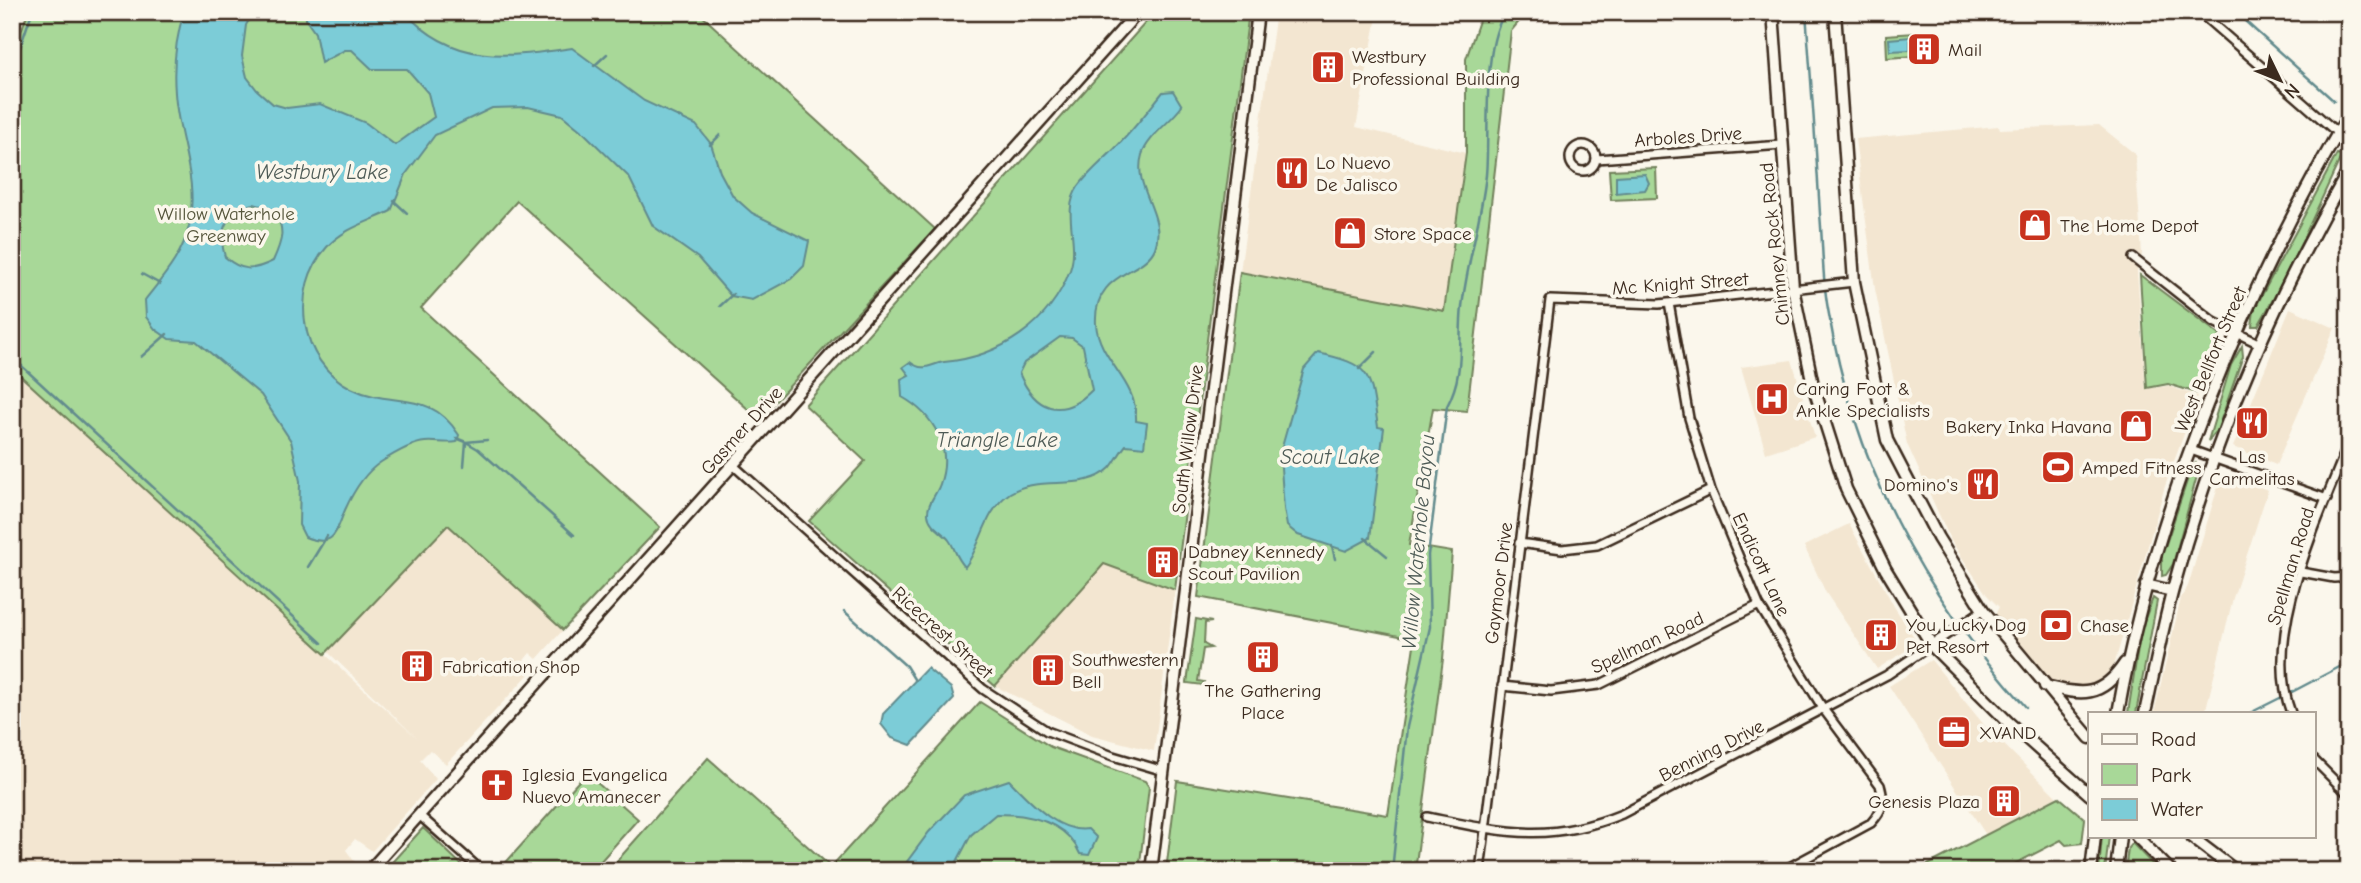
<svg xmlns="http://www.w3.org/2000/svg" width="2361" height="883" font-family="'Comic Neue',sans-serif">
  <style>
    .built { fill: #f3e6d1 }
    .green { fill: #a8d898; stroke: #72815b; stroke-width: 2 }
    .water { fill: #7cccd7; stroke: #628b8d; stroke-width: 2; fill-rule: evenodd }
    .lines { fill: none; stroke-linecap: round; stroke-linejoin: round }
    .stream { stroke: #628b8d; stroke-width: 2.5 }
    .street-casing { stroke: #3b2a1e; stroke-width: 12 }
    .secondary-casing { stroke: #3b2a1e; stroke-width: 15 }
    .street { stroke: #fbf7ec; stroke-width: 7 }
    .secondary { stroke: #fbf7ec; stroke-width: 10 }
    .rail { stroke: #3b2a1e; stroke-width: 2.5; stroke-dasharray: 10 5; stroke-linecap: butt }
    .labels { text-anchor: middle; stroke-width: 7; stroke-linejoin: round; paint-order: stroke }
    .poi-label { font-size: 19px; fill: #3b2a1e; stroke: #fbf7ec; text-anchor: start }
    .street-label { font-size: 19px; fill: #3b2a1e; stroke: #fbf7ec }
    .park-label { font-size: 19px; fill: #56563c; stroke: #fbf7ec }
    .water-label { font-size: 21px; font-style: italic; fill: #4e5b56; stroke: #fbf7ec }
  </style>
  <rect width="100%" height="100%" fill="#fbf7ec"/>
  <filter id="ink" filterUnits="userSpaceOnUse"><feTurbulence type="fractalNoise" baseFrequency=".0143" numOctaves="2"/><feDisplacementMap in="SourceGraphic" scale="14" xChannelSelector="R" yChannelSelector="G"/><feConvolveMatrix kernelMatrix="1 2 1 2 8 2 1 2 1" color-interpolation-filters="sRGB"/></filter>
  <g filter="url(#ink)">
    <path class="built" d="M1276 12H1378L1356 127 1466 153 1444 311 1240 272Z
      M2099 125 2135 154 2142 254 2137 271 2146 389 2168 386 2198 396 2165 486 2112 673 2099 685 2083 689 2057 685 2045 677 1995 615 1999 607 1987 595 1951 541 1907 444 1875 289 1855 139 1999 126 2000 129Z
      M2290 308 2335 328 2276 465 2233 447Z
      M1792 360 1815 437 1766 453 1741 367Z
      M12 368 418 739 328 652 448 524 563 630 537 659 530 653 521 664 530 673 446 764 430 750 420 760 436 779 372 851 355 839 346 850 357 865 352 871H12Z
      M2222 473 2268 490 2233 598 2205 713H2154L2181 598 2188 586Z
      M1849 524 1895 608 1918 643 1877 669 1826 593 1804 546Z
      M1104 564 1175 590 1154 751 1092 735 995 686Z
      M1931 660 1985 726 2057 797 1986 835 1889 686Z"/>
    <path class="green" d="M28 12H698L935 229 759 419 517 201 421 308 660 527 563 630 448 525 325 654 12 368V57Z
      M1155 12H1249L1175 590 1104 564 995 686 809 521 865 461 805 405Z
      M1482 12H1527L1511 31 1467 411 1433 408 1409 545 1452 552 1443 659 1415 871H1166L1177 781 1388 815 1415 639 1198 597 1240 272 1444 311 1466 153V59Z
      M1915 33 1916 56 1887 58 1886 35Z
      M2337 154 2342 155C2315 212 2290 272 2258 326H2252L2254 310Z
      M1656 168 1657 198 1611 200 1609 170Z
      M2140 275 2220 335 2197 393 2168 384 2147 388Z
      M2242 346 2243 356 2217 431 2208 441 2231 365Z
      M2196 463 2198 472 2173 564 2166 575 2162 576V556L2191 469Z
      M2153 598 2157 601 2136 713H2128L2141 629Z
      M1196 619 1212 622 1205 623 1204 644 1211 648 1203 649 1198 681 1204 682 1203 685 1187 683Z
      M980 702 1051 747 1145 781 1149 787 1139 871H608L708 758 831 867Z
      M586 773 638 819 592 871H502L500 869Z
      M2059 797 2085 819 2082 843 2066 845 2061 840 2001 871H1916Z
      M423 828 468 871H384Z
      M2102 836H2109L2105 871H2099Z
      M2132 843 2159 871H2125L2128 848Z"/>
    <path class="water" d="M184 12H254L246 25 242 56 247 77 257 90 273 104 287 108 320 104 366 123 395 145 434 117 428 93 407 69H372L352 50H345L321 63 315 33 306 20V12H405C453 66 509 57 572 48L644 101 696 125 711 144 720 172 733 196 752 213 809 241 804 266 791 279 752 300 731 296 698 258 653 226 629 177 584 133 562 115 528 107 492 108 435 135 406 174 391 211C369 222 344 228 327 247 289 289 299 362 351 388 392 409 429 387 459 435L457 442C446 444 436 441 425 442 411 443 392 455 381 462 364 473 353 492 345 510 336 530 336 549 305 537L299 525 300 481 291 441 261 395 196 341 169 339 155 329 146 317 145 300C162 278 183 255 189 226 199 179 178 139 175 93 173 67 176 37 184 12ZM254 204 274 210C286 230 282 241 273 261 253 271 242 272 225 257 217 231 227 210 254 204Z
      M1910 37V50L1890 51 1889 39Z
      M1173 91 1182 106C1171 122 1148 136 1142 155 1132 188 1167 215 1155 248 1144 275 1093 271 1096 324 1099 361 1138 381 1136 421L1147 423 1144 447 1126 445C1120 452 1116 461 1110 468 1085 493 1039 474 1010 493 984 511 982 545 965 567 955 556 955 548 949 540 942 531 929 526 928 514 927 503 937 494 940 484 953 448 934 415 902 397L901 379 909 375 903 367 910 362C924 373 930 364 944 362 1000 357 1050 324 1070 270 1080 242 1061 212 1078 187 1090 170 1108 157 1122 141 1137 125 1150 108 1163 92ZM1060 337 1072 338 1083 346 1092 390C1061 421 1035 410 1019 373L1024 363Z
      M1645 174 1649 183 1645 190 1616 193V176Z
      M1318 353C1373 365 1370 373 1378 427L1384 428 1370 538 1346 551 1298 535 1287 526 1284 509 1280 454 1304 369Z
      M927 668 951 688 954 699 911 745 892 738 881 724 883 714Z
      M1009 780C1028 799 1058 834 1088 829L1097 838 1089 855 1080 854C1066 821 1028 814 996 814L971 835 952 871H900L929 832 964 795Z"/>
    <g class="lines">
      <path class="stream" d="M1806 12C1811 79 1816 147 1820 214 1823 245 1822 278 1828 309 1854 465 1921 591 2026 707
        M2235 12 2334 101
        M594 66 607 54
        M12 71 32 12
        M710 145 720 135
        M394 201 407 213
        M142 274 160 284
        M720 306 733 294
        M12 357 322 643
        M141 357 167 334
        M1359 369 1376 352
        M456 438 466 442 464 466
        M466 442 478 449 574 535
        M466 442 487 440
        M1365 538 1387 556
        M1332 546 1335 559
        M308 567 327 536
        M844 611 906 666 914 679
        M2290 693 2349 662
        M2250 713 2284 696
        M1392 871 1407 727 1430 627 1428 555 1447 406C1465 373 1458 343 1462 307 1467 263 1481 220 1486 175 1490 132 1481 45 1506 12"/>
      <g class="street-casing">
        <path id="street" d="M2199 12 2349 143
          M1570 158a13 13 0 1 1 26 0a13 13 0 1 1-26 0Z
          M1597 159 1782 145
          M2133 258 2214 322 2260 344
          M1669 303 1689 418 1711 490 1759 605 1824 710 1880 785C1885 802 1883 810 1871 823L1782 871
          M2191 450 2327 499
          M733 465 983 689 1047 731 1113 756 1164 771
          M1519 543 1562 549 1597 545 1711 490
          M2301 572 2334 578 2349 577
          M1502 686 1551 691 1599 685 1759 605
          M2291 713C2261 634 2320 517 2349 442
          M2314 760 2349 795
          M2339 786 2349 775
          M419 815 482 871
          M1427 817C1503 832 1548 844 1622 814L1887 675 1983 610
          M1480 871 1550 300 1659 304 1854 282"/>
      </g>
      <g class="secondary-casing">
        <path id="secondary" d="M1773 12 1793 288 1813 385 1846 489 1886 570 1933 647 2008 722 2090 795
          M1835 12 1854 282 1887 440 1938 538 1983 610 2090 738
          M2146 585 2172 591
          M2045 686C2082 695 2101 699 2125 663
          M2118 713C2154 509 2243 293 2349 114
          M2145 713C2154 672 2162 630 2173 589 2212 443 2273 301 2349 170
          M2136 836 2171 871
          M2190 836 2236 871
          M369 871 1138 12
          M1151 871 1258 12
          M2091 871 2095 836
          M2116 871 2120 836"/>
      </g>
      <use href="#street" class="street"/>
      <use href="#secondary" class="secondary"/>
      <path class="rail" d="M12 17 14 12"/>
    </g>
  </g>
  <defs>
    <g id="building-square" transform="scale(1.75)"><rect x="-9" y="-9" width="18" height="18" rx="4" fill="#c8321e" stroke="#fbf7ec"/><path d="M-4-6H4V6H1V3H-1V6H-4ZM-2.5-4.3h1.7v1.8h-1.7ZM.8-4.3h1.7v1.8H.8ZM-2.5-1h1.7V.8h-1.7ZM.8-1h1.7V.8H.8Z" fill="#fff"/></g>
    <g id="restaurant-square" transform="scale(1.75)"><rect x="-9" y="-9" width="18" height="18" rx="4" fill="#c8321e" stroke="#fbf7ec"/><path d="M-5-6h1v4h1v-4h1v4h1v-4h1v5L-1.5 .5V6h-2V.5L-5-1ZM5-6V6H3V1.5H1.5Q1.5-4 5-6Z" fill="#fff"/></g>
    <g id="shop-square" transform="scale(1.75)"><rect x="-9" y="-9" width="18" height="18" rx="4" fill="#c8321e" stroke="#fbf7ec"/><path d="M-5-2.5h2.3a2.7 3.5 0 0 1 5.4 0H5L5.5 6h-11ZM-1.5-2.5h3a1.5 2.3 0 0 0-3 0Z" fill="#fff"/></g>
    <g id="hospital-square" transform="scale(1.75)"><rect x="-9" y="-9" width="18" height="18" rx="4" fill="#c8321e" stroke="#fbf7ec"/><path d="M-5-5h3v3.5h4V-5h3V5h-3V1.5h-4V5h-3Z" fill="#fff"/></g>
    <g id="stadium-square" transform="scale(1.75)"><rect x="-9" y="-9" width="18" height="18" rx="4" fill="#c8321e" stroke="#fbf7ec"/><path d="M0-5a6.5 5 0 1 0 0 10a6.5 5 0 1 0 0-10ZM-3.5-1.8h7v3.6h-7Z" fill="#fff"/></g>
    <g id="bank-square" transform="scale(1.75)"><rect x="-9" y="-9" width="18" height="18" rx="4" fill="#c8321e" stroke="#fbf7ec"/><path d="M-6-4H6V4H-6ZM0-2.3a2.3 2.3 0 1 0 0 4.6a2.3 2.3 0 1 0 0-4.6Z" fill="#fff"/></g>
    <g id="office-square" transform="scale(1.75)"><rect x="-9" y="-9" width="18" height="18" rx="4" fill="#c8321e" stroke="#fbf7ec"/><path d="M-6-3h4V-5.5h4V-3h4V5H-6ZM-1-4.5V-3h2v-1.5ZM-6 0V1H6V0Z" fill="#fff"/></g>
    <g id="church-square" transform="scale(1.75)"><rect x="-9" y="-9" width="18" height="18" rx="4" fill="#c8321e" stroke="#fbf7ec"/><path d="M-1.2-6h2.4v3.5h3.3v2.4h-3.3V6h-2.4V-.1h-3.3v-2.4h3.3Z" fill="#fff"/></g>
  </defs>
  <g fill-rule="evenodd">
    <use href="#building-square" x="1924" y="49"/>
    <use href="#building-square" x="1328" y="67"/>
    <use href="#restaurant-square" x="1292" y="173"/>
    <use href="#shop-square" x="2035" y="225"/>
    <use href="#shop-square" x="1350" y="233"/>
    <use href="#hospital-square" x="1772" y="399"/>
    <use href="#restaurant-square" x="2252" y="423"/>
    <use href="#shop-square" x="2136" y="426"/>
    <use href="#stadium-square" x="2058" y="467"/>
    <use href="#restaurant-square" x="1983" y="484"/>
    <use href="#building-square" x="1163" y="562"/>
    <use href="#bank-square" x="2056" y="625"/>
    <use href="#building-square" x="1881" y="635"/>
    <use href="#building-square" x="1263" y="657"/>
    <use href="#building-square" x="417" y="666"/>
    <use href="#building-square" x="1048" y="670"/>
    <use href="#office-square" x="1954" y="732"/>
    <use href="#church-square" x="497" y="785"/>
    <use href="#building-square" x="2004" y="801"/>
  </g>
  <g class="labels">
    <g class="poi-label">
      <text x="1948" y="56">Mail</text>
      <text x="1352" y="63">Westbury<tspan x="1352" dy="22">Professional Building</tspan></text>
      <text x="1316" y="169">Lo Nuevo<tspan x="1316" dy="22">De Jalisco</tspan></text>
      <text x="2060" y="232">The Home Depot</text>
      <text x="1374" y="240">Store Space</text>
      <text x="1796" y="395">Caring Foot &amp;<tspan x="1796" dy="22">Ankle Specialists</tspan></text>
      <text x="2112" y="433" text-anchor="end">Bakery Inka Havana</text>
      <text x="2252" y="463" text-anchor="middle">Las<tspan x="2252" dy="22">Carmelitas</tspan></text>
      <text x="2082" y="474">Amped Fitness</text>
      <text x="1958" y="491" text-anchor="end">Domino's</text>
      <text x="1188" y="558">Dabney Kennedy<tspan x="1188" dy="22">Scout Pavilion</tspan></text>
      <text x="1906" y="631">You Lucky Dog<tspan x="1906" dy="22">Pet Resort</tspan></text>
      <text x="2080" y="632">Chase</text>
      <text x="1072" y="666">Southwestern<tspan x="1072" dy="22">Bell</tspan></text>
      <text x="442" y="673">Fabrication Shop</text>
      <text x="1263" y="697" text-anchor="middle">The Gathering<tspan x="1263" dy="22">Place</tspan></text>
      <text x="1979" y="739">XVAND</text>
      <text x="522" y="781">Iglesia Evangelica<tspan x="522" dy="22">Nuevo Amanecer</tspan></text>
      <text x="1980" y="808" text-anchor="end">Genesis Plaza</text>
    </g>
    <g class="street-label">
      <text transform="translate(1688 136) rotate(-4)" y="7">Arboles Drive</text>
      <text transform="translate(1774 244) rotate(-96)" y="7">Chimney Rock Road</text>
      <text transform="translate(1680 283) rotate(-4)" y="7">Mc Knight Street</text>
      <text transform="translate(2210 359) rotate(-67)" y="7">West Bellfort Street</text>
      <text transform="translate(741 430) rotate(-48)" y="7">Gasmer Drive</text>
      <text transform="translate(1187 439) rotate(-83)" y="7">South Willow Drive</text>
      <text transform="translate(1762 564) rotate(65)" y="7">Endicott Lane</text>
      <text transform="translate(2290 566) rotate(-73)" y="7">Spellman Road</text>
      <text transform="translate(1498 583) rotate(-83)" y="7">Gaymoor Drive</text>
      <text transform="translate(943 632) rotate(42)" y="7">Ricecrest Street</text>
      <text transform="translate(1647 642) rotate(-25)" y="7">Spellman Road</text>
      <text transform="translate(1711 750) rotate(-27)" y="7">Benning Drive</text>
    </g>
    <g class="park-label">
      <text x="226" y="220">Willow Waterhole<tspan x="226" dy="22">Greenway</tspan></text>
    </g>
    <g class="water-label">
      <text x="322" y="179">Westbury Lake</text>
      <text x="997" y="447">Triangle Lake</text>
      <text x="1330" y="464">Scout Lake</text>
      <text transform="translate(1418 542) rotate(-85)" y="7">Willow Waterhole Bayou</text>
    </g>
  </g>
  <rect width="2361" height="883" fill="none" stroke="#fbf7ec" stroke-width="42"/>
  <rect x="21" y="21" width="2319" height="841" fill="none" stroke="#3b2a1e" stroke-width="2.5" filter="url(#ink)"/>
  <rect x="2088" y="712" width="228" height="126" fill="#fbf7ec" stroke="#aea59a" stroke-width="2"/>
  <rect x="2102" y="734" width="35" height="10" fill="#fbf7ec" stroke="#aea59a" stroke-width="2"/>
  <text x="2151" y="746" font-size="21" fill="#3b2a1e">Road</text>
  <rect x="2102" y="764" width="35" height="21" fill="#a8d898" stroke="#aea59a" stroke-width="2"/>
  <text x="2151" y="782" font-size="21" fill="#3b2a1e">Park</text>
  <rect x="2102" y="799" width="35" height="21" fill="#7cccd7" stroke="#aea59a" stroke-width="2"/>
  <text x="2151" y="816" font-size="21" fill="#3b2a1e">Water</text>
  <g transform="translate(2280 80) rotate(133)" stroke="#fbf7ec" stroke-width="5" paint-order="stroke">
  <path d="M0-5L12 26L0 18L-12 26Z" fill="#3b2a1e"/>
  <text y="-10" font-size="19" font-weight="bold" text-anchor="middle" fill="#3b2a1e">N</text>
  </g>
</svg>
